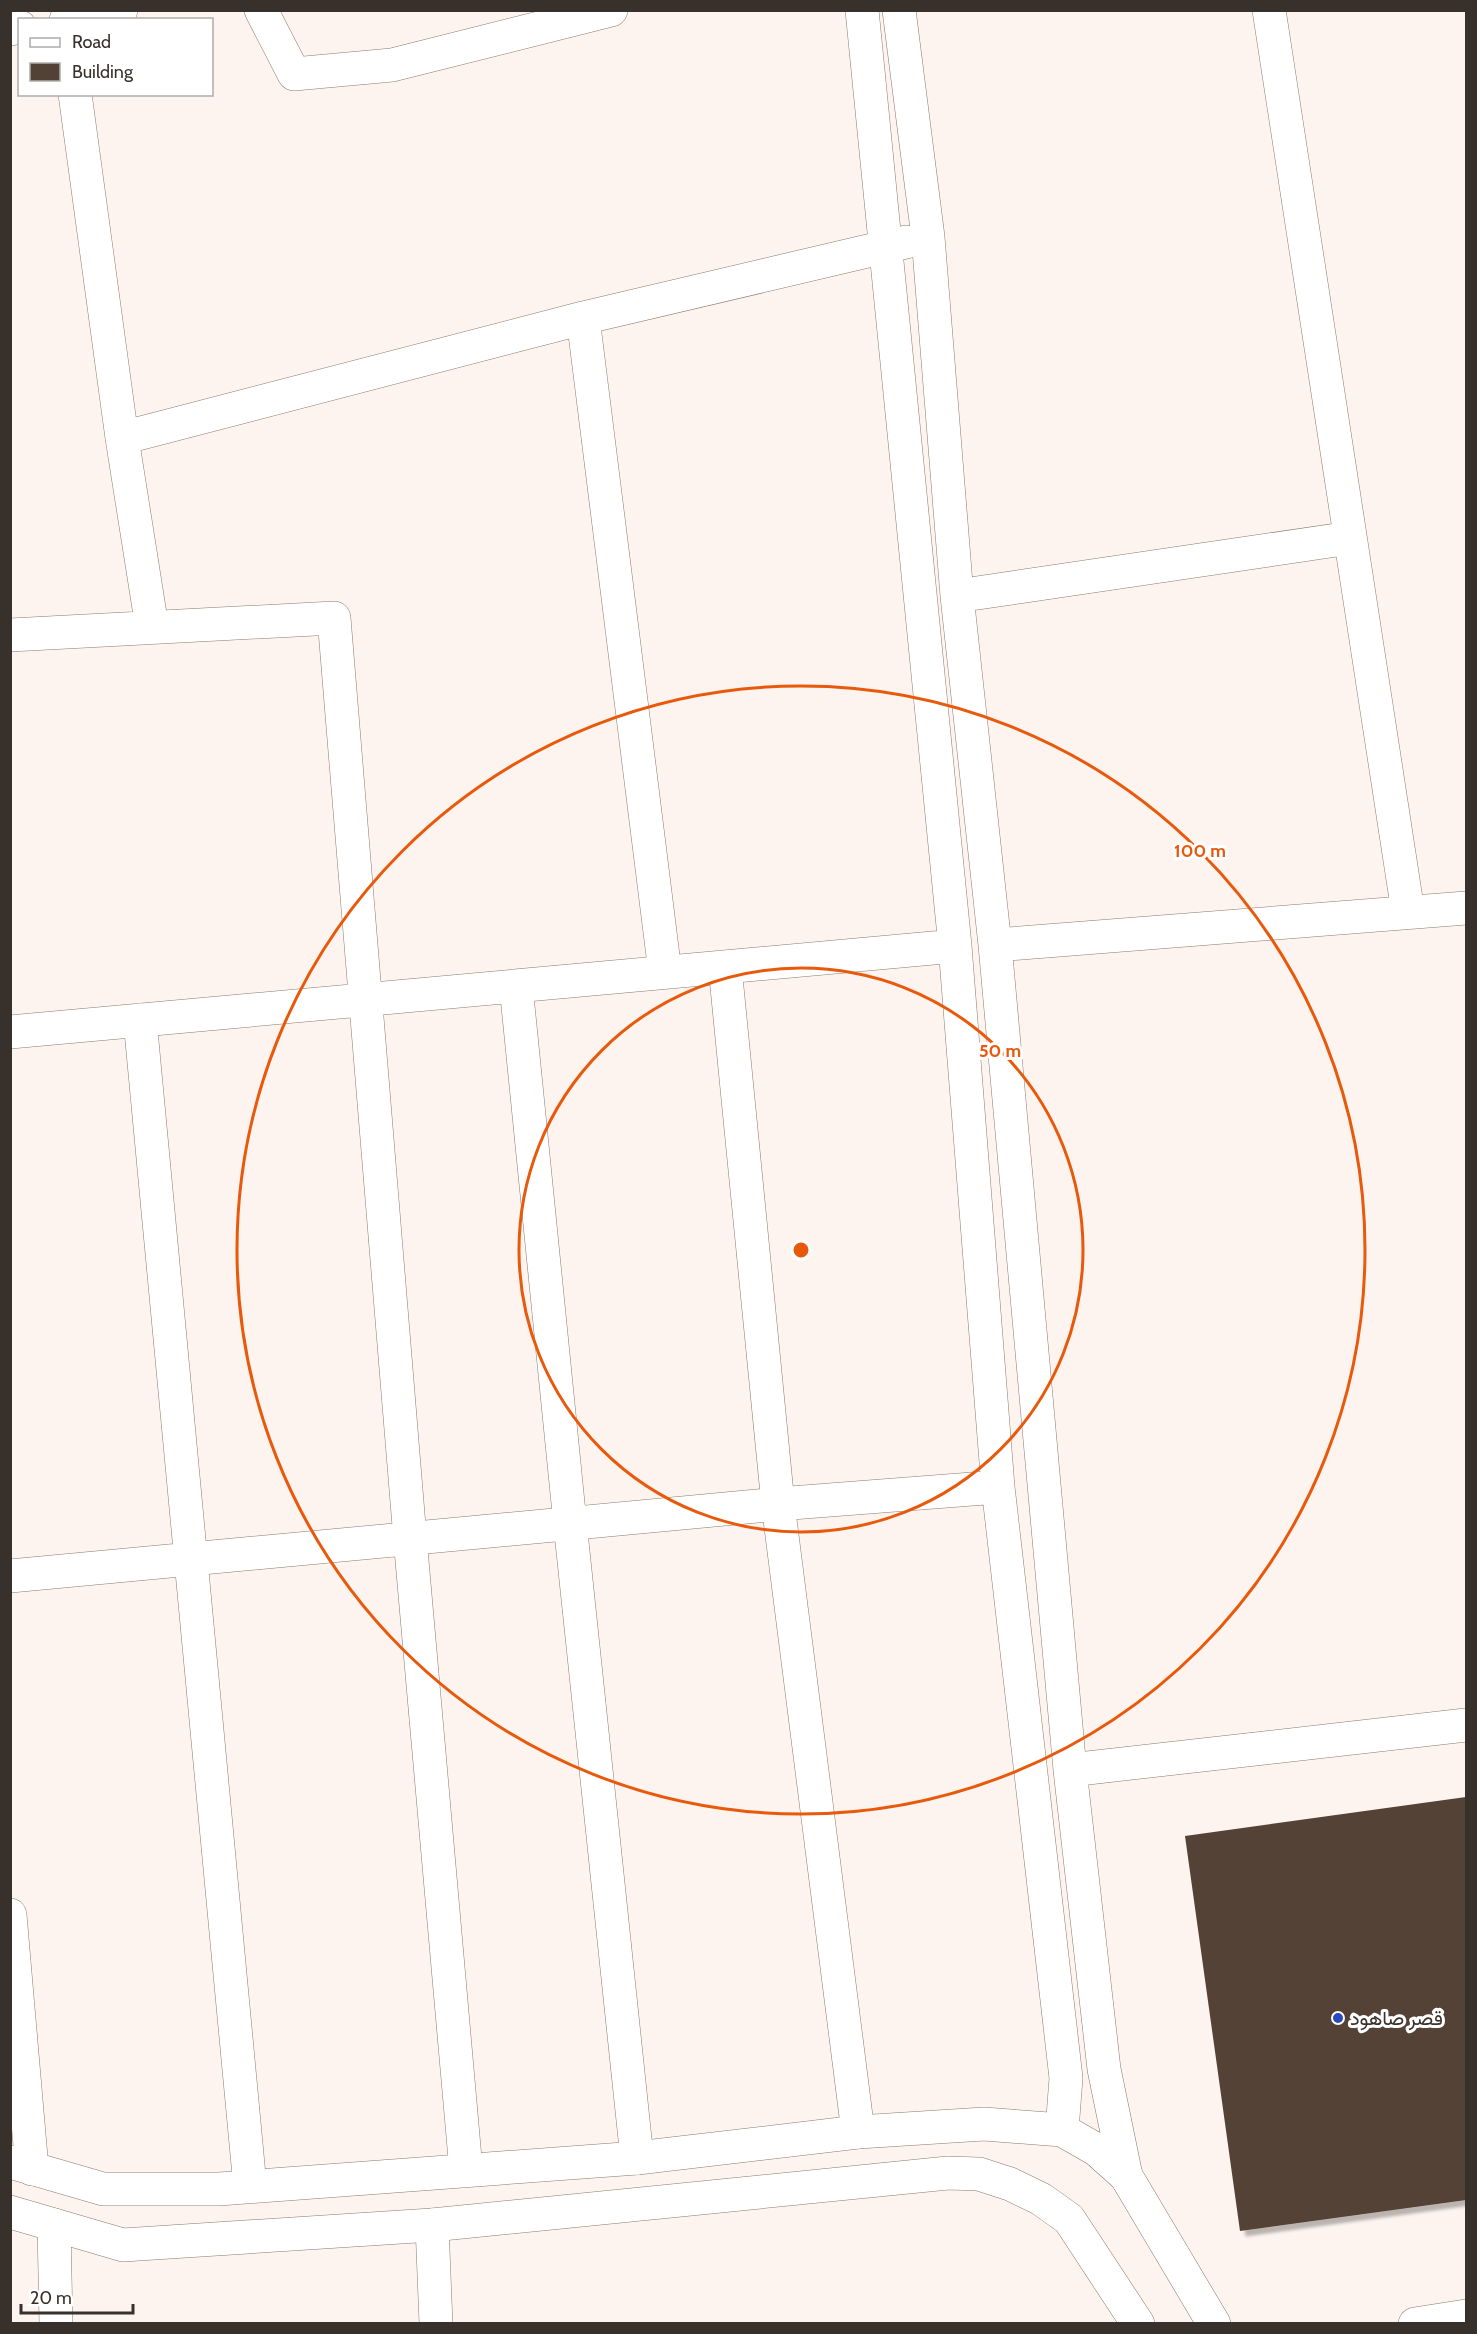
<svg xmlns="http://www.w3.org/2000/svg" width="1477" height="2334" font-family="Cabin,Vazirmatn,sans-serif">
  <style>
    .building { fill: #524236; filter: url(#shadow) }
    .lines { fill: none; stroke-linecap: round; stroke-linejoin: round }
    .minor-casing { stroke: #8c7a6d; stroke-width: 34 }
    .tertiary-casing { stroke: #8c7a6d; stroke-width: 34 }
    .minor { stroke: #fff; stroke-width: 33 }
    .tertiary { stroke: #fff; stroke-width: 33 }
    .ring { fill: none; stroke: #e8590c; stroke-width: 3 }
    .poi-dot { fill: #294aba; stroke: #fff; stroke-width: 2 }
    .labels { text-anchor: middle; stroke-width: 6; stroke-linejoin: round; paint-order: stroke }
    .poi-label { font-size: 20px; fill: #38302b; stroke: #fff; text-anchor: start }
    .centre { fill: #e8590c; stroke: #fff; stroke-width: 3 }
    .ring-label { font-size: 18px; text-anchor: middle; font-weight: bold; fill: #e8590c; stroke: #fff; stroke-width: 6; stroke-linejoin: round; paint-order: stroke }
  </style>
  <defs>
    <filter id="shadow"><feDropShadow dx="5.5" dy="5.5" stdDeviation="1.5" flood-color="#0004"/></filter>
  </defs>
  <rect width="100%" height="100%" fill="#fdf4ef"/>
  <path class="building" d="M1466 1797V2200L1240 2231 1185 1836Z"/>
  <g class="lines">
    <g class="minor-casing">
      <path id="minor" d="M261 10 294 74 392 65 611 10
        M862 10 955 946 998 1487 1066 2078 1062 2130
        M899 10 928 237 957 596 995 945 1070 1770 1104 2069 1126 2176
        M1269 10 1408 912
        M66 20 121 10
        M10 29 20 27
        M75 94 122 438 152 627
        M583 318 665 972
        M122 438 583 318 906 242
        M957 596 1350 538
        M10 635 334 618 410 1538 466 2170
        M995 945 1466 908
        M725 967 778 1504 858 2132
        M516 986 570 1523 637 2158
        M140 1020 250 2186
        M10 1032 955 946
        M10 1576 778 1504 998 1487
        M1070 1770 1466 1725
        M10 1915 32 2169
        M54 2225 56 2324
        M432 2225 436 2324"/>
    </g>
    <g class="tertiary-casing">
      <path id="tertiary" d="M10 2162 103 2189H219L637 2158 858 2132 984 2124 1062 2130 1097 2150 1126 2176 1214 2324
        M10 2212 123 2245 432 2225 948 2173 979 2174 1010 2184 1041 2199 1069 2219 1138 2324
        M1415 2324 1466 2316"/>
    </g>
    <use href="#minor" class="minor"/>
    <use href="#tertiary" class="tertiary"/>
  </g>
  <g class="ring">
    <circle cx="801" cy="1250" r="282"/>
    <circle cx="801" cy="1250" r="564"/>
  </g>
  <circle class="poi-dot" cx="1338" cy="2018" r="6"/>
  <g class="labels">
    <g class="poi-label">
      <text x="1350" y="2025">قصر صاهود</text>
    </g>
  </g>
  <circle cx="801" cy="1250" r="9" class="centre"/>
  <g class="ring-label">
    <text x="1200" y="857">100 m</text>
    <text x="1000" y="1057">50 m</text>
  </g>
  <rect width="1477" height="2334" fill="none" stroke="#38302b" stroke-width="24"/>
  <rect x="18" y="18" width="195" height="78" fill="#ffffff" stroke="#afacaa" stroke-width="1.5"/>
  <rect x="30" y="38" width="30" height="9" fill="#ffffff" stroke="#afacaa" stroke-width="1.5"/>
  <text x="72" y="48" font-size="18" fill="#38302b">Road</text>
  <rect x="30" y="63" width="30" height="18" fill="#524236" stroke="#afacaa" stroke-width="1.5"/>
  <text x="72" y="78" font-size="18" fill="#38302b">Building</text>
  <path d="M21 2304v9h112v-9" fill="none" stroke="#38302b" stroke-width="3"/>
  <text x="30" y="2304" font-size="18" fill="#38302b" stroke="#ffffff" stroke-width="4.5" paint-order="stroke">20 m</text>
</svg>
